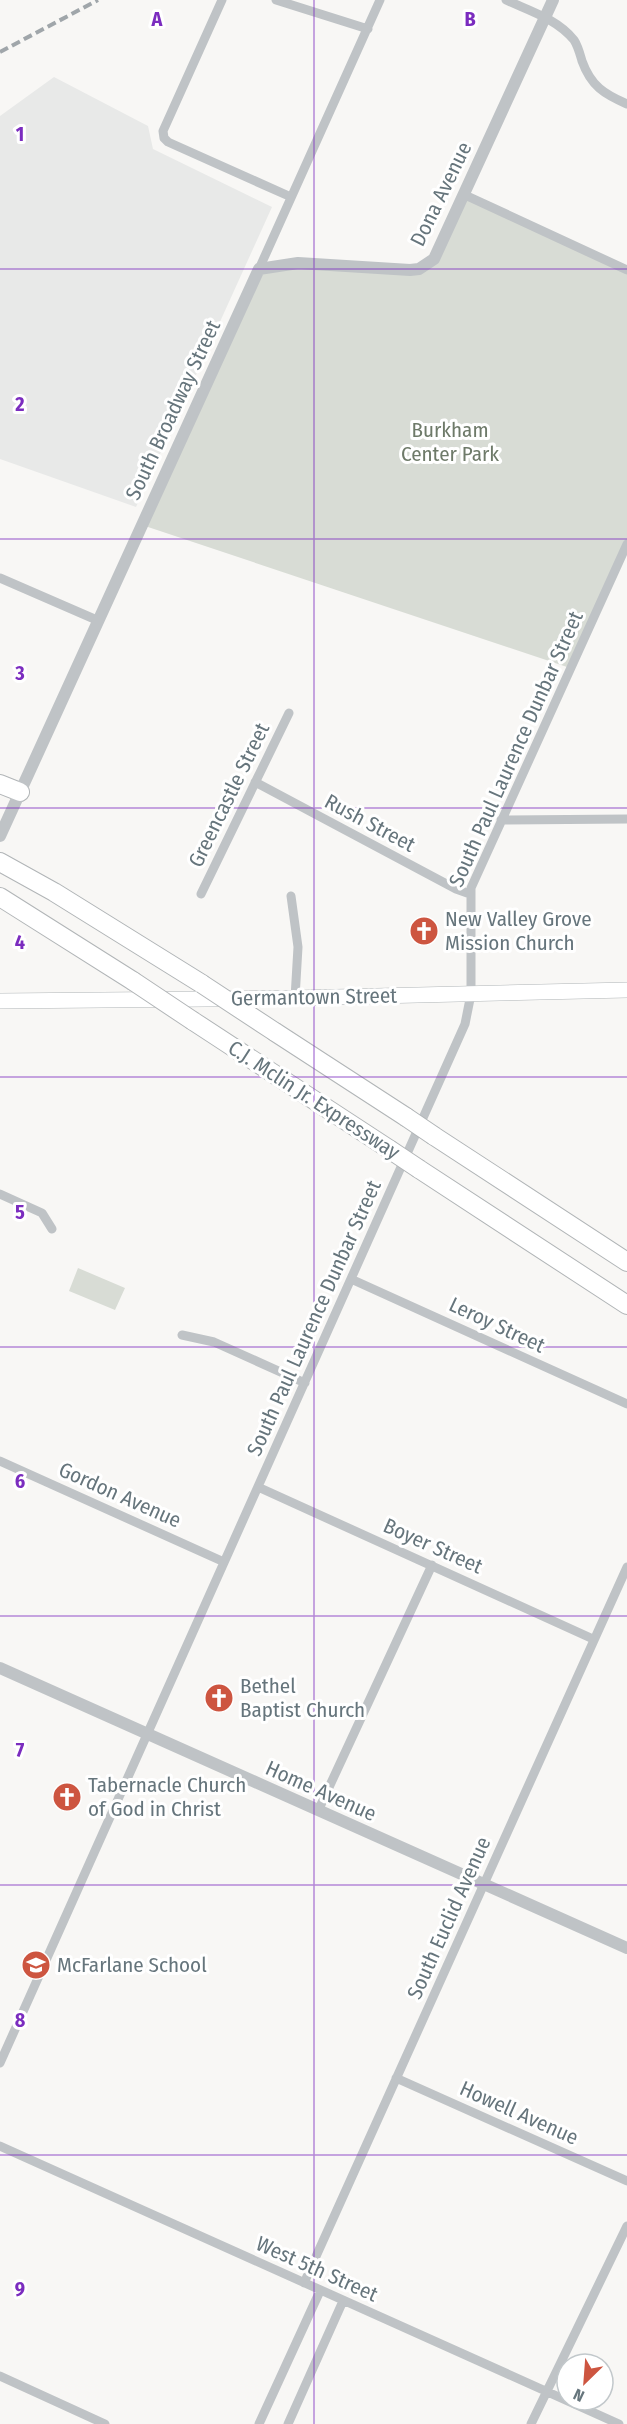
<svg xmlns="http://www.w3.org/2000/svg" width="627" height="2424" font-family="'Fira Sans Condensed',sans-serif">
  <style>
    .built { fill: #e8e9e8 }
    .green { fill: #d8dcd5 }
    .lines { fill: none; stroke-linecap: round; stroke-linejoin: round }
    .primary-casing { stroke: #b1b6b8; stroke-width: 16 }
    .motorway-casing { stroke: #b1b5b7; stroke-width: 20 }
    .minor { stroke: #bfc3c6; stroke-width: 9 }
    .tertiary { stroke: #bfc3c6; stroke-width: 12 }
    .primary { stroke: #fff; stroke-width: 15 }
    .motorway { stroke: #fff; stroke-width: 18 }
    .rail { stroke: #a0a6aa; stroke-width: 4; stroke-dasharray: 9 4.5; stroke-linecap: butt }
    .motorway-bridge-casing { stroke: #b1b5b7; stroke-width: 20; stroke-linecap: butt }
    .motorway-bridge { stroke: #fff; stroke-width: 18 }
    .grid { fill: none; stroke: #7b2cbf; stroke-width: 1.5; stroke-opacity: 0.55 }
    .labels { text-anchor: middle; stroke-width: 6; stroke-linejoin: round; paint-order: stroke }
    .street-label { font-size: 21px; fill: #66757c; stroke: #fff }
    .park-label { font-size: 21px; fill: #6e7a69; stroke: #fff }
    .poi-label { font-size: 21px; fill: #66757c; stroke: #fff; text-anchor: start }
    .grid-label { font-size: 20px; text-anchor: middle; font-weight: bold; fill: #7b2cbf; stroke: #fff; stroke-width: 6; stroke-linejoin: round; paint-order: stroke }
  </style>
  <rect width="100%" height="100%" fill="#f8f7f5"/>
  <path class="built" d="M54 77 148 126 153 149 272 207 136 507 0 459V116Z"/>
  <path class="green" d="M465 195 627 270V544L570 668 142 525 259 269 276 266 410 270 429 263Z
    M78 1268 125 1288 115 1310 69 1291Z"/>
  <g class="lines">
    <g class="primary-casing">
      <path id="primary" d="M0 1001 295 998 627 990"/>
    </g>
    <g class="motorway-casing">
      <path id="motorway" d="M0 784 20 792
        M0 862 54 892 202 984
        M0 897 133 981
        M193 1021 389 1149
        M275 1032 406 1117
        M434 1136 627 1262
        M419 1169 627 1305"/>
    </g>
    <path class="minor" d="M222 0 163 131 164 138 168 142 291 197
      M276 0 368 29
      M506 0C530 11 557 19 574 40 578 46 580 54 582 61 591 86 604 94 627 104
      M465 195 627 270
      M259 269 380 0
      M0 578 99 621
      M255 782 456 889 470 894
      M501 820 627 819
      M201 894 289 713
      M291 896 298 947 295 998
      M0 1194 42 1213 52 1229
      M351 1279 627 1404
      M182 1335 214 1342 305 1383
      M0 1461 224 1562
      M258 1487 593 1639
      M318 1811 432 1565
      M0 2063 465 1024 471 994V888L627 544
      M396 2078 627 2181
      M0 2146 619 2424
      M304 2283 627 1567
      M0 2376 105 2424
      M259 2424 320 2291
      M288 2424 343 2301
      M531 2424 627 2226"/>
    <path class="tertiary" d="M0 836 259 269 298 263 410 270 419 269 434 259 553 0
      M0 1668 627 1948"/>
    <use href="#primary" class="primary"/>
    <use href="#motorway" class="motorway"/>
    <path class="rail" d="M0 52 98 0"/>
    <g class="motorway-bridge-casing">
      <path id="motorway-bridge" d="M133 981 193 1021
        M202 984 275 1032
        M406 1117 434 1136
        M389 1149 419 1169"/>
    </g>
    <use href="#motorway-bridge" class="motorway-bridge"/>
  </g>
  <path class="grid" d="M314 0V2424M0 269H627M0 539H627M0 808H627M0 1077H627M0 1347H627M0 1616H627M0 1885H627M0 2155H627"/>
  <defs>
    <g id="church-disc" transform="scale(1.5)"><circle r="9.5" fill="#cd5540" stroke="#fff"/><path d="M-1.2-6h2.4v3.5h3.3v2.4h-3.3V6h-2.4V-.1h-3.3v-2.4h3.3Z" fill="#fff"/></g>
    <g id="school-disc" transform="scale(1.5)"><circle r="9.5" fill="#cd5540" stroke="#fff"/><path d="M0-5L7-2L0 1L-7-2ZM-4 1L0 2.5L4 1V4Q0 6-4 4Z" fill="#fff"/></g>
  </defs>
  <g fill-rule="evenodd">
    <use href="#church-disc" x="424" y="931"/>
    <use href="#church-disc" x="219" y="1698"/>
    <use href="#church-disc" x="67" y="1797"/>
    <use href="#school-disc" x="36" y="1965"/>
  </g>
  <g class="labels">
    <g class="street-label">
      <text transform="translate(441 194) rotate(-64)" y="7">Dona Avenue</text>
      <text transform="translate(173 410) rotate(-65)" y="7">South Broadway Street</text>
      <text transform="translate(516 749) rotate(-66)" y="7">South Paul Laurence Dunbar Street</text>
      <text transform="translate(229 795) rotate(-64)" y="7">Greencastle Street</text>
      <text transform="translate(370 823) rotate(28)" y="7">Rush Street</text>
      <text transform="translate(314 997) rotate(-1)" y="7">Germantown Street</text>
      <text transform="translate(314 1100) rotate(33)" y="7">C.J. Mclin Jr. Expressway</text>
      <text transform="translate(314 1318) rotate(-66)" y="7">South Paul Laurence Dunbar Street</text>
      <text transform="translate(497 1325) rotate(25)" y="7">Leroy Street</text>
      <text transform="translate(120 1495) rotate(24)" y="7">Gordon Avenue</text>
      <text transform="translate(433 1546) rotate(24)" y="7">Boyer Street</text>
      <text transform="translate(321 1791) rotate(24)" y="7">Home Avenue</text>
      <text transform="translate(449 1918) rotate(-66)" y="7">South Euclid Avenue</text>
      <text transform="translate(519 2113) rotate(24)" y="7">Howell Avenue</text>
      <text transform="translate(317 2269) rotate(24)" y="7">West 5th Street</text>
    </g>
    <g class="park-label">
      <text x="450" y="437">Burkham<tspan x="450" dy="24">Center Park</tspan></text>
    </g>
    <g class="poi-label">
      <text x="445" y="926">New Valley Grove<tspan x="445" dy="24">Mission Church</tspan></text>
      <text x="240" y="1693">Bethel<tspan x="240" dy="24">Baptist Church</tspan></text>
      <text x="88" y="1792">Tabernacle Church<tspan x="88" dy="24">of God in Christ</tspan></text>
      <text x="57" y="1972">McFarlane School</text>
    </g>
  </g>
  <g class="grid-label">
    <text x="157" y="26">A</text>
    <text x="470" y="26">B</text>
    <text x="20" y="141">1</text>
    <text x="20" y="411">2</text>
    <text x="20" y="680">3</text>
    <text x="20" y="949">4</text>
    <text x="20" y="1219">5</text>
    <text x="20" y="1488">6</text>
    <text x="20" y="1757">7</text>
    <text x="20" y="2027">8</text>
    <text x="20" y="2296">9</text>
  </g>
  <g transform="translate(585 2382) rotate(205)"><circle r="28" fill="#ffffff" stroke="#c2c8cb" stroke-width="1.5"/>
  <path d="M0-4.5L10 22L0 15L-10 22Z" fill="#cd5540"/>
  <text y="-9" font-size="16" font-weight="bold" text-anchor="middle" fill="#66757c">N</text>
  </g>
</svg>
